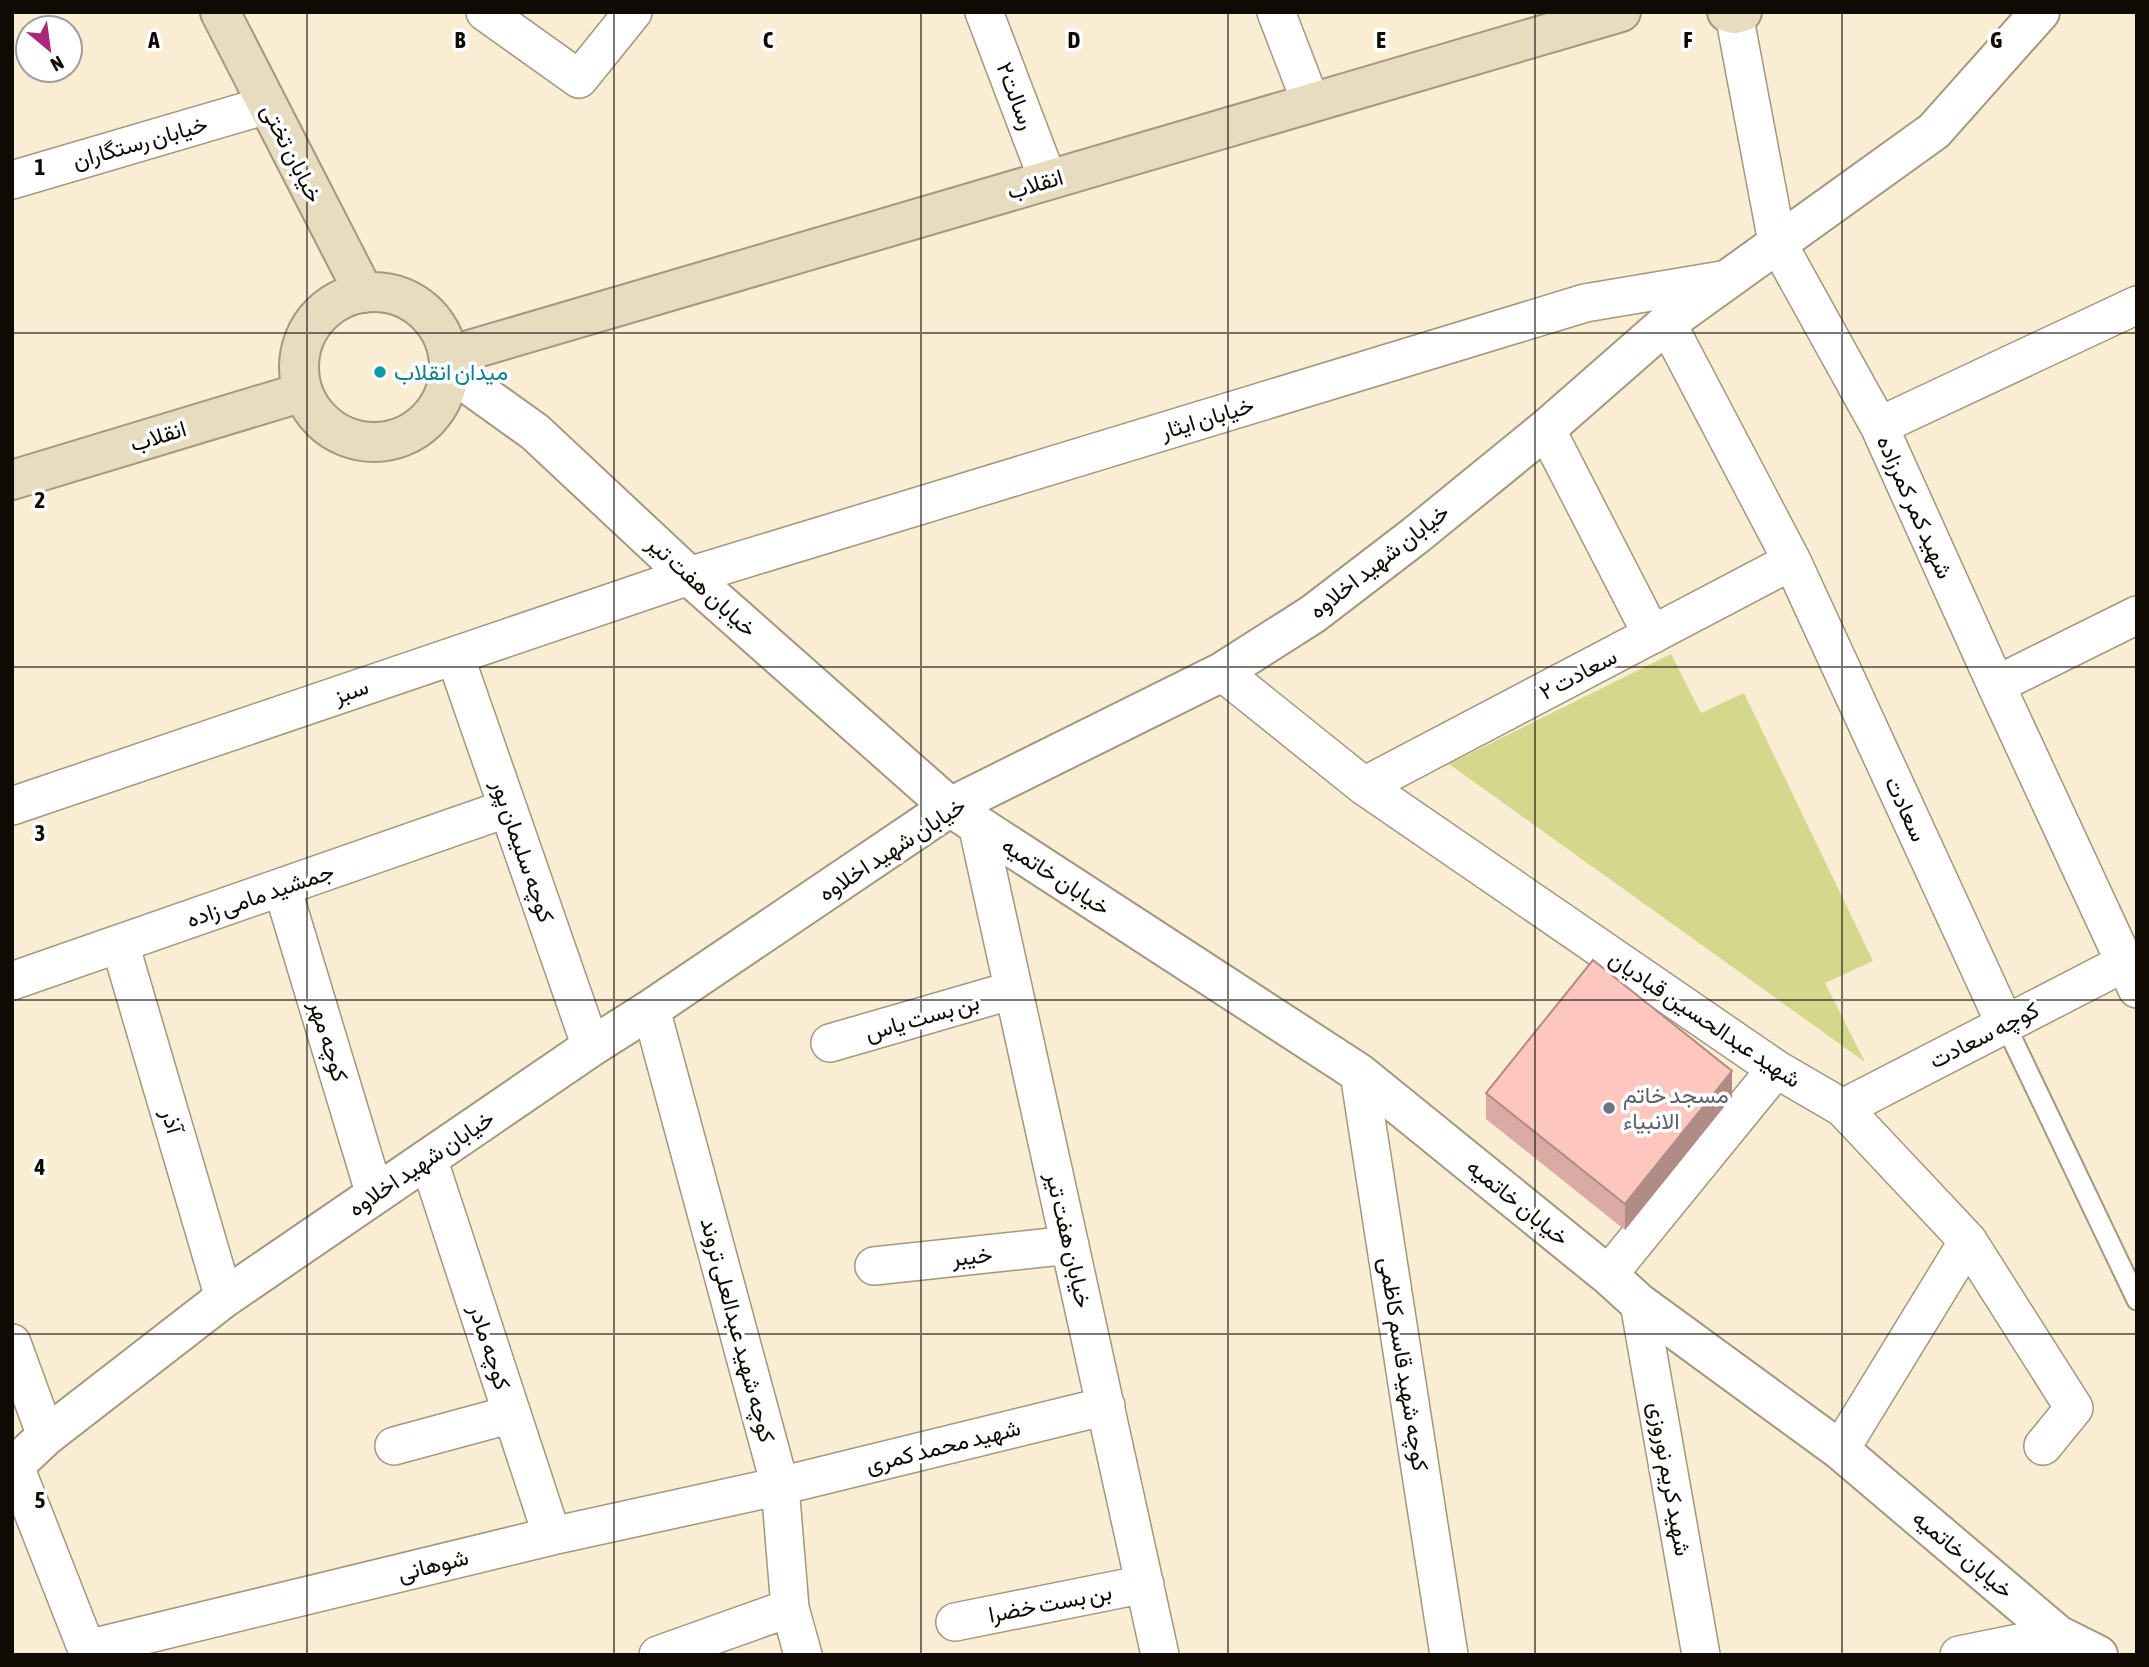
<svg xmlns="http://www.w3.org/2000/svg" width="2149" height="1667" font-family="'Asap Condensed',Vazirmatn,sans-serif">
  <style>
    .green { fill: #d5d88c }
    .lines { fill: none; stroke-linecap: round; stroke-linejoin: round }
    .service-casing { stroke: #a2977f; stroke-width: 23 }
    .minor-casing { stroke: #a2977f; stroke-width: 40 }
    .tertiary-casing { stroke: #a2977f; stroke-width: 42 }
    .secondary-casing { stroke: #a2977f; stroke-width: 42 }
    .service { stroke: #fff; stroke-width: 19 }
    .minor { stroke: #fff; stroke-width: 37 }
    .tertiary { stroke: #fff; stroke-width: 38 }
    .secondary { stroke: #e7dcc0; stroke-width: 38 }
    .wall { fill: #daaba4 }
    .shaded-wall { fill: #b18b86 }
    .building { fill: #fdc7bf; stroke: #b18b86; stroke-width: 2 }
    .grid { fill: none; stroke: #0f0b04; stroke-width: 2; stroke-opacity: 0.55 }
    .culture-dot { fill: #0f9aa8; stroke: #fff; stroke-width: 2.5 }
    .worship-dot { fill: #6b7280; stroke: #fff; stroke-width: 2.5 }
    .labels { text-anchor: middle; stroke-width: 7; stroke-linejoin: round; paint-order: stroke }
    .street-label { font-size: 23px; fill: #0f0b04; stroke: #fff }
    .culture-label { font-size: 23px; fill: #0d838f; stroke: #fff; text-anchor: start }
    .worship-label { font-size: 23px; fill: #5b616d; stroke: #fff; text-anchor: start }
    .grid-label { font-size: 23px; text-anchor: middle; font-weight: bold; fill: #0f0b04; stroke: #fff; stroke-width: 7; stroke-linejoin: round; paint-order: stroke }
  </style>
  <rect width="100%" height="100%" fill="#f9eed3"/>
  <path class="green" d="M1671 654 1701 713 1744 693 1873 961 1825 983 1865 1062 1449 764Z"/>
  <g class="lines">
    <g class="service-casing">
      <path id="service" d="M2005 1024 2137 1300"/>
    </g>
    <g class="minor-casing">
      <path id="minor" d="M485 12 579 79 633 12
        M984 12 1048 180
        M1276 12 1311 103
        M1734 14 1777 242 1879 426 1996 685 2137 989
        M12 180 267 105
        M1667 323 1792 561 2005 1024
        M1879 426 2137 305
        M1546 429 1652 635
        M455 656 591 1047
        M1222 672 1364 786 1776 1069 1843 1108 1968 1241 2074 1408 2043 1446
        M1996 685 2137 615
        M1364 786 1792 561
        M12 806 689 576 1585 303 1728 279
        M977 824 1160 1655
        M282 887 375 1195
        M120 944 224 1298
        M12 981 508 808
        M651 1009 780 1486 790 1608 803 1655
        M830 1043 1013 990
        M1359 1073 1449 1655
        M1843 1108 2124 963
        M428 1158 552 1536
        M874 1266 1070 1245
        M1608 1275 1776 1069
        M1639 1303 1701 1655
        M12 1343 46 1436
        M394 1446 512 1414
        M1840 1450 1968 1241
        M12 1464H14L89 1655
        M955 1622 1145 1584
        M87 1649 552 1536 780 1486 1106 1406
        M658 1655 790 1608
        M1959 1655 2058 1635"/>
    </g>
    <g class="tertiary-casing">
      <path id="tertiary" d="M450 371 535 432 689 576 950 807 1359 1073 1608 1275 1639 1303 1840 1450 2058 1635 2098 1655
        M12 1468 46 1436 224 1298 591 1047 651 1009 950 807 1222 672 1313 614 1416 535 1546 429 1667 323 1934 131 2040 12"/>
    </g>
    <g class="secondary-casing">
      <path id="secondary" d="M220 12 364 293
        M1727 12 1734 14 1742 12
        M299 367a75 75 0 1 1 150 0a75 75 0 1 1-150 0Z
        M449 356 1621 12
        M12 480 303 392"/>
    </g>
    <use href="#service" class="service"/>
    <use href="#minor" class="minor"/>
    <use href="#tertiary" class="tertiary"/>
    <use href="#secondary" class="secondary"/>
  </g>
  <path class="wall" d="M1486 1093 1732 1097 1625 1230 1486 1119Z"/>
  <path class="shaded-wall" d="M1732 1071V1097L1625 1230V1204Z"/>
  <path class="building" d="M1593 960 1732 1071 1625 1204 1486 1093Z"/>
  <path class="grid" d="M307 12V1655M614 12V1655M921 12V1655M1228 12V1655M1535 12V1655M1842 12V1655M12 333H2137M12 667H2137M12 1000H2137M12 1334H2137"/>
  <circle class="culture-dot" cx="380" cy="372" r="7"/>
  <circle class="worship-dot" cx="1609" cy="1108" r="7"/>
  <g class="labels">
    <g class="street-label">
      <text transform="translate(1016 96) rotate(69)" y="8">رسالت۲</text>
      <text transform="translate(140 142) rotate(-16)" y="8">خیابان رستگاران</text>
      <text transform="translate(292 153) rotate(63)" y="8">خیابان تختی</text>
      <text transform="translate(1035 184) rotate(-16)" y="8">انقلاب</text>
      <text transform="translate(1207 418) rotate(-17)" y="8">خیابان ایثار</text>
      <text transform="translate(158 436) rotate(-17)" y="8">انقلاب</text>
      <text transform="translate(1915 507) rotate(66)" y="8">شهید کمر کمرزاده</text>
      <text transform="translate(1379 561) rotate(-38)" y="8">خیابان شهید اخلاوه</text>
      <text transform="translate(702 586) rotate(42)" y="8">خیابان هفت تیر</text>
      <text transform="translate(1578 674) rotate(-28)" y="8">سعادت ۲</text>
      <text transform="translate(351 691) rotate(-19)" y="8">سبز</text>
      <text transform="translate(1906 809) rotate(65)" y="8">سعادت</text>
      <text transform="translate(892 849) rotate(-33)" y="8">خیابان شهید اخلاوه</text>
      <text transform="translate(523 851) rotate(71)" y="8">کوچه سلیمان پور</text>
      <text transform="translate(1056 876) rotate(33)" y="8">خیابان خاتمیه</text>
      <text transform="translate(260 895) rotate(-19)" y="8">جمشید مامی زاده</text>
      <text transform="translate(922 1017) rotate(-16)" y="8">بن بست یاس</text>
      <text transform="translate(1705 1019) rotate(34)" y="8">شهید عبدالحسین قبادیان</text>
      <text transform="translate(1984 1035) rotate(-27)" y="8">کوچه سعادت</text>
      <text transform="translate(329 1041) rotate(73)" y="8">کوچه مهر</text>
      <text transform="translate(172 1121) rotate(74)" y="8">آذر</text>
      <text transform="translate(421 1163) rotate(-34)" y="8">خیابان شهید اخلاوه</text>
      <text transform="translate(1518 1202) rotate(39)" y="8">خیابان خاتمیه</text>
      <text transform="translate(1069 1240) rotate(77)" y="8">خیابان هفت تیر</text>
      <text transform="translate(972 1256) rotate(-6)" y="8">خیبر</text>
      <text transform="translate(738 1330) rotate(75)" y="8">کوچه شهید عبدالعلی تروند</text>
      <text transform="translate(490 1347) rotate(72)" y="8">کوچه مادر</text>
      <text transform="translate(1404 1364) rotate(81)" y="8">کوچه شهید قاسم کاظمی</text>
      <text transform="translate(943 1446) rotate(-14)" y="8">شهید محمد کمری</text>
      <text transform="translate(1670 1479) rotate(80)" y="8">شهید کریم نوروزی</text>
      <text transform="translate(1963 1554) rotate(40)" y="8">خیابان خاتمیه</text>
      <text transform="translate(433 1565) rotate(-14)" y="8">شوهانی</text>
      <text transform="translate(1050 1603) rotate(-11)" y="8">بن بست خضرا</text>
    </g>
    <g class="culture-label">
      <text x="394" y="380">میدان انقلاب</text>
    </g>
    <g class="worship-label">
      <text x="1623" y="1103">مسجد خاتم<tspan x="1623" dy="26">الانبیاء</tspan></text>
    </g>
  </g>
  <g class="grid-label">
    <text x="154" y="48">A</text>
    <text x="460" y="48">B</text>
    <text x="768" y="48">C</text>
    <text x="1074" y="48">D</text>
    <text x="1381" y="48">E</text>
    <text x="1688" y="48">F</text>
    <text x="1996" y="48">G</text>
    <text x="40" y="175">1</text>
    <text x="40" y="508">2</text>
    <text x="40" y="841">3</text>
    <text x="40" y="1175">4</text>
    <text x="40" y="1508">5</text>
  </g>
  <rect width="2149" height="1667" fill="none" stroke="#0f0b04" stroke-width="28"/>
  <g transform="translate(49 49) rotate(151)"><circle r="33" fill="#ffffff" stroke="#9f9d9b" stroke-width="2"/>
  <path d="M0-5L12 26L0 18L-12 26Z" fill="#ab2a77"/>
  <text y="-10" font-size="19" font-weight="bold" text-anchor="middle" fill="#0f0b04">N</text>
  </g>
</svg>
